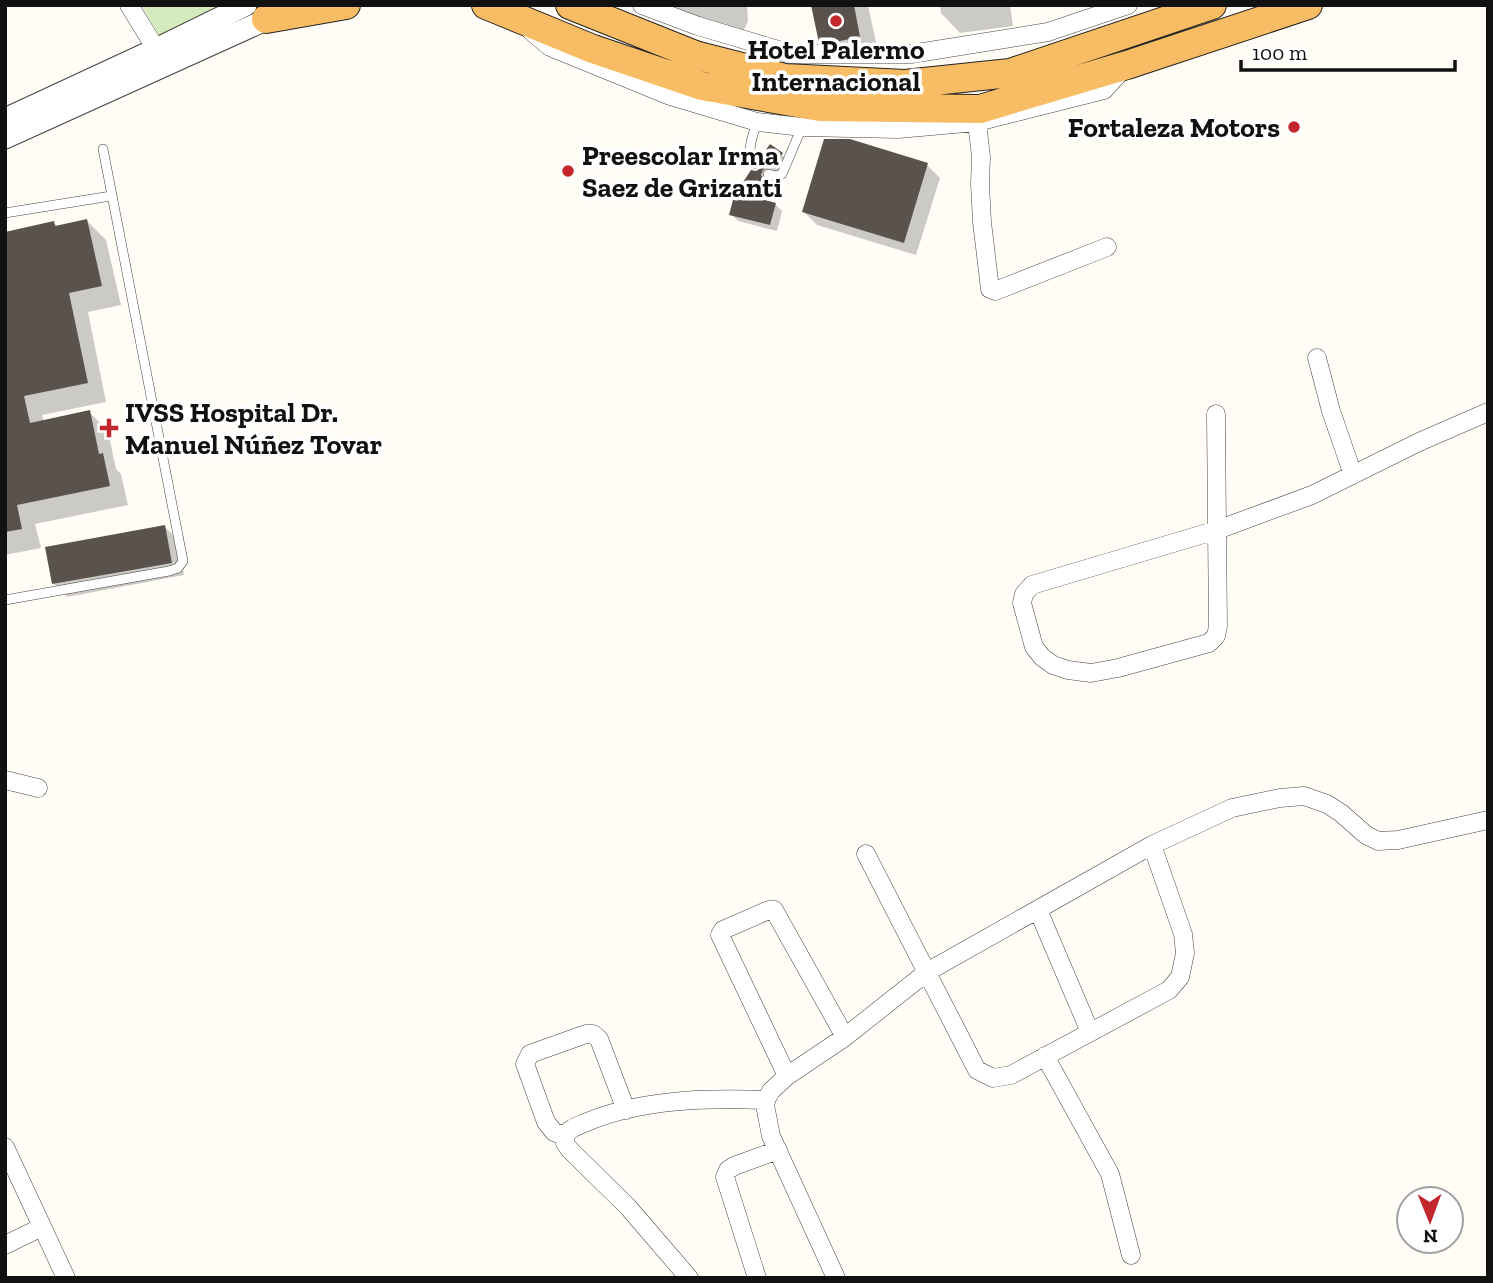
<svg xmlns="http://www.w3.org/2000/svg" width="1493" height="1283" font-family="'Zilla Slab',serif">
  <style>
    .green { fill: #d5ebbd }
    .shadow { fill: #0003 }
    .building { fill: #5a524d }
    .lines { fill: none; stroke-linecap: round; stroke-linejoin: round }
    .service-casing { stroke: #444; stroke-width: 10 }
    .minor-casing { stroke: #444; stroke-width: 19 }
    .tertiary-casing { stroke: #444; stroke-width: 23 }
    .trunk-casing { stroke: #222; stroke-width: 30 }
    .service { stroke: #fff; stroke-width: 9 }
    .minor { stroke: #fff; stroke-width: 18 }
    .tertiary { stroke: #fff; stroke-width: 21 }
    .trunk { stroke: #f7bc64; stroke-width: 28 }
    .poi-dot { fill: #c4262e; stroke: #fff; stroke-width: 2.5 }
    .labels { text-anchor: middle; stroke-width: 7; stroke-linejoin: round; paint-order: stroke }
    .poi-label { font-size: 28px; font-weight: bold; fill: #111; stroke: #fff; text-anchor: start }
  </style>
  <rect width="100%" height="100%" fill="#fffdf5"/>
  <path class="green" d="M141 5H227L160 36Z"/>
  <path class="shadow" d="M665 5H747L748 21 739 41Z
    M813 5H868L879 56 841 62 821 42Z
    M940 5H1010L1013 26 960 33 941 13Z
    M782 155 788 161 779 173 768 176 767 183 770 187 760 201 775 204 782 211 777 231 738 221 731 214 756 173Z
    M927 165 940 178 916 255 817 225 804 212Z
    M87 221 106 240 121 305 88 312 106 402 42 415 44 422 89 412 108 431 116 469 121 474 128 505 35 524 41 548 5 555V233L54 223 58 227Z
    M165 527 178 540 184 575 67 597 54 584Z"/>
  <path class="building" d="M811 5H854L860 37 830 43H819Z
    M824 139H850L928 163 904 243 802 212Z
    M770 144 783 153 772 168 767 167 763 170 761 175 764 180 753 197 776 203 770 225 729 215 734 196 751 170 756 171 761 168 762 163 760 158Z
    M87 219 102 286 69 293 88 383 24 396 30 423 90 410 99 454 103 453 110 486 17 505 22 529 5 532V232L54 221 55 226Z
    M165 525 172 563 52 584 45 547Z"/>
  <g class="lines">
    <g class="service-casing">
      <path id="service" d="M755 164C745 152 753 136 757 122
        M768 174 776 176 782 174 802 127
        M5 213 111 196
        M5 600 169 571 178 568 183 561 103 149"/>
    </g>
    <g class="minor-casing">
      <path id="minor" d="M129 5 156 49
        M642 5 698 26 792 54H911L1048 32 1128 5
        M531 31 550 47 670 96 757 122 802 127 898 129 977 122 1104 90 1124 68
        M977 122 981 157 980 184 982 222 990 289 995 291 1107 247
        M1317 358 1331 411 1353 475
        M1216 414 1217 530 1312 495 1419 442 1488 412
        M1217 530 1218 626 1216 636 1209 643 1118 668 1091 673 1068 670 1053 665 1042 657 1034 647 1022 603 1024 594 1032 585Z
        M5 780 38 788
        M866 854 977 1070 993 1078 1011 1075 1169 990 1180 977 1185 953 1183 934 1152 845
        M1038 910 1090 1032
        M1045 1056 1110 1174 1131 1255
        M787 1076 720 935 723 930 769 910H774L845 1037
        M565 1136 554 1132 546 1122 525 1064 530 1054 586 1034H593L599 1039 626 1110
        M565 1136C569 1128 578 1126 587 1122 642 1099 707 1098 766 1100
        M565 1136V1143L570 1150 628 1207 689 1278
        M5 1147 66 1278
        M5 1245 42 1227
        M757 1278 725 1177 728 1170 734 1166 778 1150
        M836 1278 771 1136 765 1105 767 1098 771 1091 787 1076 845 1037 927 972 1152 845 1232 808 1280 798 1304 796 1327 804 1341 813 1366 835 1378 841 1398 840 1488 820"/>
    </g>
    <g class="tertiary-casing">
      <path id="tertiary" d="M5 119 156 49 246 5
        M5 138 281 13"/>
    </g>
    <g class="trunk-casing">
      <path id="trunk" d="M486 5 593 49 702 86 820 107 980 109 1127 65 1308 5
        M570 5 695 55 785 78 905 84 1010 73 1212 5
        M266 19 346 5"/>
    </g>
    <use href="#service" class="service"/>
    <use href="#minor" class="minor"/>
    <use href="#tertiary" class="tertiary"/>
    <use href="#trunk" class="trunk"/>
  </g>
  <g class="poi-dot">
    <circle cx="836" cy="21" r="7"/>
    <circle cx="1294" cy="127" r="7"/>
    <circle cx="568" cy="171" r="7"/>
    <path d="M105.5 417.5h7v7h7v7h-7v7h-7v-7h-7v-7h7z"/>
  </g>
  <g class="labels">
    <g class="poi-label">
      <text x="836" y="59" text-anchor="middle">Hotel Palermo<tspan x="836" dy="32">Internacional</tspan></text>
      <text x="1280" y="137" text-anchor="end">Fortaleza Motors</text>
      <text x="582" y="165">Preescolar Irma<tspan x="582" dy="32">Saez de Grizanti</tspan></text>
      <text x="125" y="422">IVSS Hospital Dr.<tspan x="125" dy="32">Manuel Núñez Tovar</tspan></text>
    </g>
  </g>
  <rect width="1493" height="1283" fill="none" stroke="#111111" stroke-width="14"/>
  <g transform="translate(1430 1220) rotate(179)"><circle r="33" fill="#ffffff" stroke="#a0a0a0" stroke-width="2"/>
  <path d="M0-5L12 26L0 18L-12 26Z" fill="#c4262e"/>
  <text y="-10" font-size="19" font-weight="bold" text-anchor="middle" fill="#111111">N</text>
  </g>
  <path d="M1241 60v10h214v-10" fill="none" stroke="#111111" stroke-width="3.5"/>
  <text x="1252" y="60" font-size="21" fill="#111111" stroke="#ffffff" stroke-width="5" paint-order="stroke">100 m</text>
</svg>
